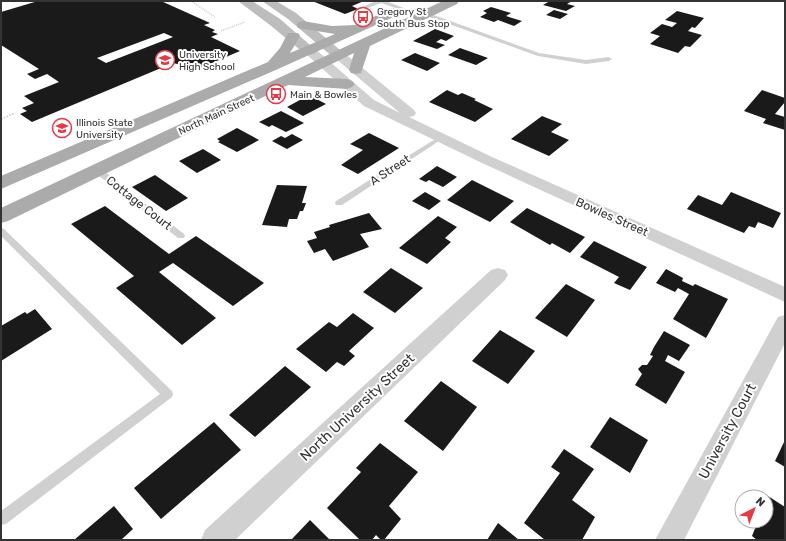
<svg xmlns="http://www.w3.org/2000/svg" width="786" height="541" font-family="Rubik,sans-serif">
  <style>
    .building { fill: #1a1a1a; fill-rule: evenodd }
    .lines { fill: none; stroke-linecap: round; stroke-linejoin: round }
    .path-far1 { stroke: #cdcdcd; stroke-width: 1.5; stroke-dasharray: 1 1; stroke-linecap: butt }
    .path { stroke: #cdcdcd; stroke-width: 2; stroke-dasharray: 1.5 1.5; stroke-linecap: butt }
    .lane { fill: #d0d0d0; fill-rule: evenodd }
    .street { fill: #d0d0d0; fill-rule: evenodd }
    .secondary { fill: #bdbdbd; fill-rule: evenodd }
    .primary { fill: #ababab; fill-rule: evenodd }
    .labels { text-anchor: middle; stroke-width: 4; stroke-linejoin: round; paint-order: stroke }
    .far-poi-label { font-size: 10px; fill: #333; stroke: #fff; text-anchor: start }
    .far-street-label { font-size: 10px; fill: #333; stroke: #fff }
    .street-label { font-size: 12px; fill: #333; stroke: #fff }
    .near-street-label { font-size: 14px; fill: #333; stroke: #fff }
  </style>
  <rect width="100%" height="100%" fill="#fff"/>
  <path class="building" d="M38 1H161L210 23 204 25 215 30 212 32 218 34 211 37 240 51 198 69 173 63 32 122 20 114 27 111 22 108 34 103 24 96 59 82 47 74 35 79 27 74 39 69 1 45V26L2 25 1 24V12ZM164 33 173 37 106 63 97 58Z
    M312 1H364L352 6 358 9 345 14Z
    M550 1H572L567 4 575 6 566 11 543 5Z
    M491 7 511 13 506 16 522 21 514 26 498 20 494 22 480 17 487 13 483 11Z
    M554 10 568 14 560 19 546 15Z
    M677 11 704 18 695 28 692 27 688 31 702 35 690 47 685 46 678 53 650 44 660 36 650 33 662 24 672 27 677 23 665 20Z
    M435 29 454 36 446 41 441 39 436 42 445 45 437 49 413 41Z
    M460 48 488 58 476 65 448 55Z
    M415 53 440 63 427 71 401 60Z
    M447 90 458 95 462 93 476 99 474 100 493 109 475 122 429 102Z
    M762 90 785 98V102L775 114 785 117V130L763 123 766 119 744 111Z
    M309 95 326 104 303 116 287 107Z
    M281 111 304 123 286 132 272 125 269 127 259 122Z
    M542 116 562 124 551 132 569 140 549 156 511 139Z
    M237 128 259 140 237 152 218 142 220 141 217 139Z
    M369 133 399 148 358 174 341 165 363 150 350 144Z
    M292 134 303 140 287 149 272 141 281 136 285 138Z
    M203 149 221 160 197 173 179 161Z
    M437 166 457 177 443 187 429 180 426 182 419 179Z
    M155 175 188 198 166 211 132 187Z
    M472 180 514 201 490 222 447 200Z
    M277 185 307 186 302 203H306L303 211H300L297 219H289L287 227 262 225Z
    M425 192 441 201 429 210 412 201Z
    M731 192 781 213 773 228 758 222 755 228 749 226 744 233 687 209 698 195 722 205Z
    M105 206 169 254 196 236 264 283 233 306 173 263 159 272 216 318 182 345 116 288 134 276 71 224Z
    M527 208 585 237 570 253 552 243 550 245 510 222Z
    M369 213 382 229 360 234 369 247 333 261 325 249 314 253 307 241 317 238 314 232 330 227 329 225Z
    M438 216 457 227 445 238 451 242 427 264 399 248Z
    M594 241 647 267 630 290 614 283 619 277 580 257Z
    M391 268 423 288 395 313 363 292Z
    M666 269 683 278 682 281 693 286 695 284 728 299 706 338 673 319 689 294 678 288 675 292 656 283Z
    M566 284 595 300 567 337 535 318Z
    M35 309 52 329 1 361V326L25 312 27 314Z
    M353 313 374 328 349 351 355 356 344 366 337 362 326 372 296 349 329 322 337 327Z
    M500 330 535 351 508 384 472 361Z
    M664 331 690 345 679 361 668 355 665 361 685 372 666 404 635 385 642 374 638 369 642 365H647L653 356 650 355 654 347Z
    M285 366 311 387 255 437 229 415Z
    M441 381 477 407 443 451 404 421Z
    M610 417 648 440 630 473 590 447Z
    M214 422 241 450 161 519 134 488Z
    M785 440V467L775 461Z
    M380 443 418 472 389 506 401 519 384 540H381L376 535 372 540H360L327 508 361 472 356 468Z
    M564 449 594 469 572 500 595 517 582 540H545L524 523 560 473 551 467Z
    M768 496 785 507V540H757L752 536 758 521H766V502Z
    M114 506 133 529 121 540H74Z
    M310 520 330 540H291Z
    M498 523 519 540H487Z"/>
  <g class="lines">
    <path class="path-far1" d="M191 1 215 17
      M168 2 172 1
      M221 31 245 22"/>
    <path class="path" d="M1 119 15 113"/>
    <path class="lane" d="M376 1H386L406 9 401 10 381 3 365 9 360 8Z
      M424 13H428L539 53 586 60 609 57 612 59 609 61 586 64 538 56 424 15Z
      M440 136 443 138 442 139 342 205H336L335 203 336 201Z
      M94 168H100L184 234 185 236 184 238H178L94 172Z
      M1 228 4 229 172 391 173 394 172 397 6 524 1 525V511L160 394 1 236Z"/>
    <path class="street" d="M310 47 314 48 374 100 400 113 335 58 333 55 335 52H343L414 110 416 113 414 116 409 117 492 157 785 287V302L482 163 364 106 306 54 304 51 306 48Z
      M498 268 505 270 508 275 505 280 235 540H201L205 530 491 270Z
      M785 315V343L684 540H655L778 317Z"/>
    <path class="secondary" d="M238 1H252L280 19 317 51 315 54 310 55 305 54 270 25Z
      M262 1H276L296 13 346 55 344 58 339 59 334 58 288 19Z"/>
    <path class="primary" d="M443 1H459L457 4 370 46 361 73 356 74 351 73 349 70 354 53 305 77 347 79 352 81 355 84 352 87 347 89 288 85 8 221 1 223V208Z
      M394 8 398 9 400 12 398 15 278 69 1 189V176L268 62 280 48 288 33H298L300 36 290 53 335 34 298 28 297 25 298 22 303 21 332 26 355 25Z"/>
  </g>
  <defs>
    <g id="bus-ring" transform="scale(1)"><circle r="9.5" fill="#fff" stroke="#e63946" stroke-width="1.5"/><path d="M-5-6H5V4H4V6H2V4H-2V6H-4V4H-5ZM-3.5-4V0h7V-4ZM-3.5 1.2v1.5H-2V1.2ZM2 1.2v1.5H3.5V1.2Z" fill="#e63946"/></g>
    <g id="school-ring" transform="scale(1)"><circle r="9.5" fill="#fff" stroke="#e63946" stroke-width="1.5"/><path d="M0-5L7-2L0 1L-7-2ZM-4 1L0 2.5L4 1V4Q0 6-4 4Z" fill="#e63946"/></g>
    <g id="university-ring" transform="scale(1)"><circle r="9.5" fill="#fff" stroke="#e63946" stroke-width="1.5"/><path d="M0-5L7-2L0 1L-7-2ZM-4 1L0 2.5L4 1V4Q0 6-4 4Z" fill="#e63946"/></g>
  </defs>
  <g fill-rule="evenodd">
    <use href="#bus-ring" x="363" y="17"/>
    <use href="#school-ring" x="165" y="60"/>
    <use href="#bus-ring" x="276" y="94"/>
    <use href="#university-ring" x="62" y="128"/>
  </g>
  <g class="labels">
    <g class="far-poi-label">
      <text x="377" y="15">Gregory St<tspan x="377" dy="12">South Bus Stop</tspan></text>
      <text x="179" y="58">University<tspan x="179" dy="12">High School</tspan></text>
      <text x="290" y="98">Main &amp; Bowles</text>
      <text x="76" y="126">Illinois State<tspan x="76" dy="12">University</tspan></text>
    </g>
    <g class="far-street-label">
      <text transform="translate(216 114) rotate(-25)" y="4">North Main Street</text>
    </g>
    <g class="street-label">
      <text transform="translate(390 170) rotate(-33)" y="4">A Street</text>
      <text transform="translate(139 203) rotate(38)" y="4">Cottage Court</text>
      <text transform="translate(612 217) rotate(24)" y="4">Bowles Street</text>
    </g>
    <g class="near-street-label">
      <text transform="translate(357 407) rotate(-43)" y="5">North University Street</text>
      <text transform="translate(727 431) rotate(-62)" y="5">University Court</text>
    </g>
  </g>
  <rect width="786" height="541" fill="none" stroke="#333333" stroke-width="4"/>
  <g transform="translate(754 509) rotate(42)"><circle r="19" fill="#ffffff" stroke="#adadad"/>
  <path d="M0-3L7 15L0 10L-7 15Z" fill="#e63946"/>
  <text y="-6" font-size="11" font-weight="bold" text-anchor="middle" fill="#333333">N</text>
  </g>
</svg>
